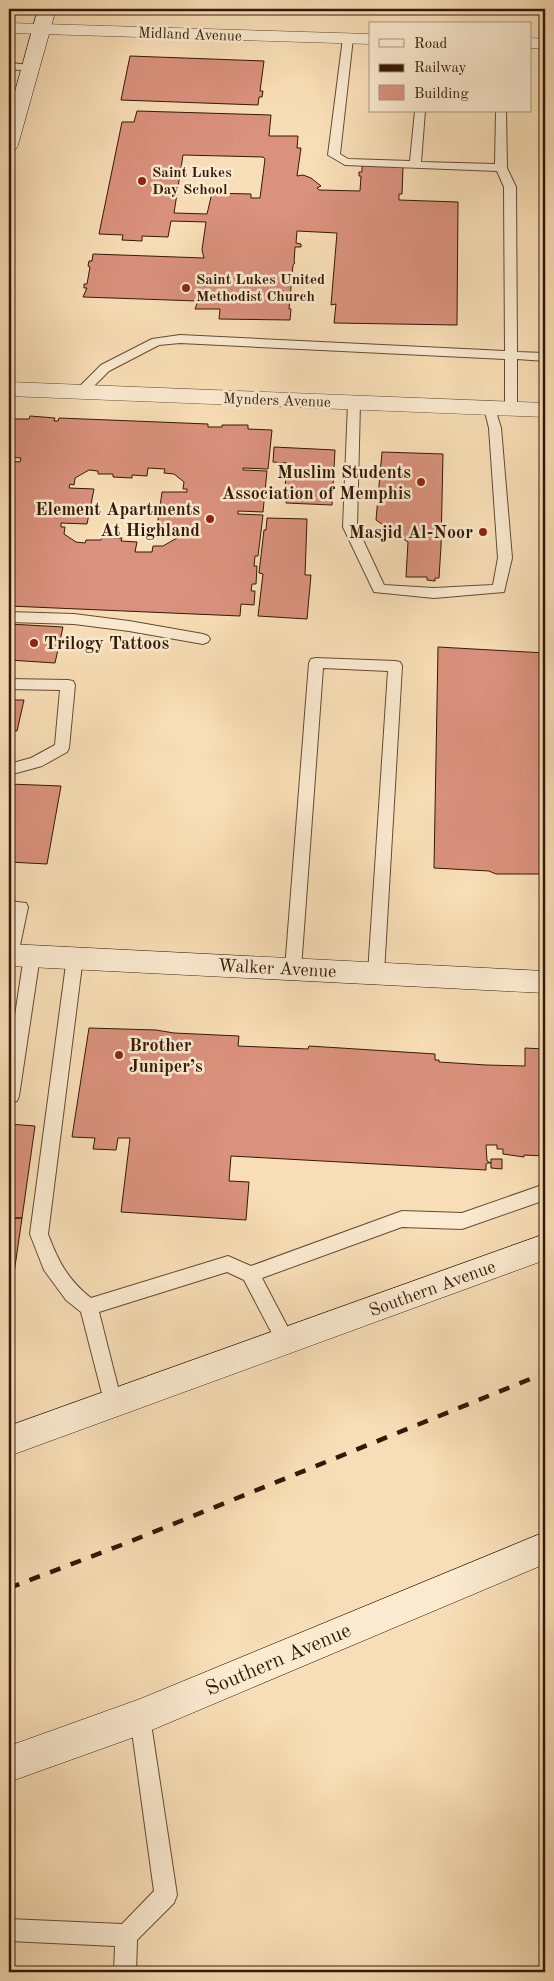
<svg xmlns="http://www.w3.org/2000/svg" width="554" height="1981" font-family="'Old Standard TT',serif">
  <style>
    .building { fill: #da917d; stroke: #341807; fill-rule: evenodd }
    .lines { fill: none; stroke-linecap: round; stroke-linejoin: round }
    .lane-casing { stroke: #654a33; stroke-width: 2 }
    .street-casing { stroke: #654a33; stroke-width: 1 }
    .secondary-casing { stroke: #341807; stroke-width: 1 }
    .lane { fill: #faead0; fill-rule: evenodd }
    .street { fill: #faead0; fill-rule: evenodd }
    .secondary { fill: #faead0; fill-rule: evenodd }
    .rail { stroke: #341807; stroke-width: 4.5; stroke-dasharray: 11 11; stroke-linecap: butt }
    .poi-dot { fill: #8f2418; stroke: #faead0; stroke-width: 2 }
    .labels { text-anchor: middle; stroke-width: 5; stroke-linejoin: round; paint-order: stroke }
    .far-street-label { font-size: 15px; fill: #341807; stroke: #faead0 }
    .far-poi-label { font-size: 15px; font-weight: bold; fill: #341807; stroke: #faead0; text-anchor: start }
    .poi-label { font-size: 18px; font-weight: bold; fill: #341807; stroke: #faead0; text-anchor: end }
    .street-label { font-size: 18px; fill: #341807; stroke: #faead0 }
    .near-street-label { font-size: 21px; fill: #341807; stroke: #faead0 }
  </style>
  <rect width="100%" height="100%" fill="#f8deb6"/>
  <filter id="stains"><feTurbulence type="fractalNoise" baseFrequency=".004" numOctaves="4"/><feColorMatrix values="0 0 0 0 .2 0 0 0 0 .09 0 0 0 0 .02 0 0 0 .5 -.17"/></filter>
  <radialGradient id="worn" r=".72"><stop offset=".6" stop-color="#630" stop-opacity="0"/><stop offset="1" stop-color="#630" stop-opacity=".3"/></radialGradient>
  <path class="building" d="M130 56 264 61 260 91H263L262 97H259L258 105 121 100Z
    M137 111 271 115 269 136H298L297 148H301L297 176 303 175 311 178 321 186 317 188 319 190 360 191 361 176H359V172H362V165L403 167 402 194H399V200L458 202 457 325 334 323 336 304 331 305 337 233 297 231 296 243 301 244V247H295L294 263H295L293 265 289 309H291L290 320 219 319 220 309H195L198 301 83 297 87 288H84V284H87L90 267 88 266 89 261H92L93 254 204 258 202 250 206 222 171 221 168 237 142 236V241L122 240 123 235 99 234 122 122H134ZM183 155 263 157 265 159 260 198H251V194L212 193 207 214 174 213Z
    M30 416 55 418 54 421H58L59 418 208 424V427H222V425H248V429L272 430 268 469 243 468V470L267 471 263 512 238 511V514L263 515 258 556H255L254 566H257L256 584H252L251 591H255L254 605 241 604 240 616 9 606V503L11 500H9V461L20 462 21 458 9 457V419H29ZM148 468 165 469 164 473 174 474 184 482 183 489H187V492H162L157 527 182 528V532H177V538L163 546H153L152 552H135L137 542 121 541 122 538H102L101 540H86L85 543 76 542 64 534 65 527H61V523L87 524 94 489 69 488 70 484 74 485 75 478 89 470 98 471V474H113V477L132 478V475L147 476Z
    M274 447 335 450 332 505 286 503V499H284L287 463 273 462Z
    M382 452 443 454 441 546 439 578H435V581L427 580V577H406L408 542 376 520Z
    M267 518 307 519 305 575H311L307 619 258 616 263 574 259 573 264 530H266Z
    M9 624 63 627 55 663 9 660Z
    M438 647 545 653V874H496L489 871 434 868Z
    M9 700H24L17 731 9 730Z
    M9 784 61 786 47 864 9 862Z
    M89 1028 156 1030 174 1033 239 1036 238 1046 308 1049 309 1046 435 1054V1060H439V1062L486 1065 525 1066V1048L545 1049 544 1156 524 1155V1157L503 1154V1149H497V1145H486L487 1161 491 1163V1159H502V1169L491 1168V1163H488L486 1164V1170L231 1156 229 1181 249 1182 246 1220 121 1212 130 1138H118L116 1150 93 1149 95 1138 72 1137Z
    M9 1124 35 1126 22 1218H9Z
    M9 1218H22L9 1308Z"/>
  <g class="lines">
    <g class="lane-casing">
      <path id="lane" d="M348 35 353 38 340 154 348 159 410 161 415 111H425L421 162 495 164 496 111H506L507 168 516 187 517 352 545 353V361L517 359V409L515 412 511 413 505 409V359L180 343 159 345 109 371 85 395H77L75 392 77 389 101 365 152 339 180 335 505 351 504 187 497 171 345 165 328 155 343 38Z
        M9 63 31 65 36 68 31 71 9 69Z
        M354 399 360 403 357 527 384 585 434 588 493 585 498 558 489 428 484 408 486 405H494L501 428 512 558 504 592 434 598 374 592 343 527 348 403Z
        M9 612 74 614 129 621 203 634 208 636 210 639 208 642 203 644 129 631 74 624 9 622Z
        M316 658 395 661 400 662 402 666 384 973 382 978 376 979 370 978 368 973 388 671 323 668 301 969 299 974 293 975 287 974 285 969 309 663 311 659Z
        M9 679 68 680 73 681 75 685 69 748 67 752 42 766 9 775V764L31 758 55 745 60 690 9 689Z
        M9 901 26 903 28 907 18 955 16 960 10 961 9 923 11 913H9Z
        M32 950 38 951 40 956 19 1096 17 1101 9 1103V1055L24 956 26 951Z
        M75 951 81 952 83 957 48 1234C58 1261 68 1280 91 1298L228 1256 251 1266 402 1211 462 1213 545 1184V1200L462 1229 402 1227 262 1278 295 1341 293 1347 286 1349 279 1347 244 1280 227 1272 99 1312 122 1403 120 1409 113 1412 106 1409 81 1312 66 1300 44 1270 30 1234 67 957 69 952Z
        M140 1707 147 1710 150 1717 177 1895 174 1903 137 1940 136 1972H114L115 1946 9 1941V1919L122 1924 154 1891 130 1717 133 1710Z"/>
    </g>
    <g class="street-casing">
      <path id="street" d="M9 23 370 34V44L9 33Z
        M530 38 545 39V49L530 48Z
        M9 382 545 403V417L9 396Z"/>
    </g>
    <g class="secondary-casing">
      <path id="secondary" d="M38 9H56L18 145 16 149 9 151V113Z
        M9 944 545 971V993L9 966Z
        M545 1234V1260L9 1456V1426Z
        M545 1532V1564L140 1735 9 1782V1746L140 1699Z"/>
    </g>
    <use href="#lane" class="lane"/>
    <use href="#street" class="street"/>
    <use href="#secondary" class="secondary"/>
    <path class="rail" d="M9 1588 124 1544 545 1373"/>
  </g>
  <g class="poi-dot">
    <circle cx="142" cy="181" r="5"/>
    <circle cx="186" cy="288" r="5"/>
    <circle cx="421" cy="482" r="5"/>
    <circle cx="210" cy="519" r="5"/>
    <circle cx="483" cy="532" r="5"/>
    <circle cx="34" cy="643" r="5"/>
    <circle cx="119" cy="1055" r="5"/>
  </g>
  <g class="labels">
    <g class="far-street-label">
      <text transform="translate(190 34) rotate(2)" y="5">Midland Avenue</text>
      <text transform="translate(277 400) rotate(2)" y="5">Mynders Avenue</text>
    </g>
    <g class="far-poi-label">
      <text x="152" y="177">Saint Lukes<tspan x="152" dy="17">Day School</tspan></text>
      <text x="196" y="284">Saint Lukes United<tspan x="196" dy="17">Methodist Church</tspan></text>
    </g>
    <g class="poi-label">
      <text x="411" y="478">Muslim Students<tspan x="411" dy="21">Association of Memphis</tspan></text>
      <text x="200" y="515">Element Apartments<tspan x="200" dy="21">At Highland</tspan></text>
      <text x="473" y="538">Masjid Al-Noor</text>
      <text x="44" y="649" text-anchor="start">Trilogy Tattoos</text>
      <text x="129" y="1051" text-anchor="start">Brother<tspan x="129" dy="21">Juniper’s</tspan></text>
    </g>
    <g class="street-label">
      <text transform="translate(277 968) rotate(3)" y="6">Walker Avenue</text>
      <text transform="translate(432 1288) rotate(-20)" y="6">Southern Avenue</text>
    </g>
    <g class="near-street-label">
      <text transform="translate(278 1659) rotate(-23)" y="7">Southern Avenue</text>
    </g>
  </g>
  <rect width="554" height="1981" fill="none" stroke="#f8deb6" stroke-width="30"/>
  <rect x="10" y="10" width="534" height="1961" fill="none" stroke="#341807" stroke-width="2.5"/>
  <rect x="15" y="15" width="524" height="1951" fill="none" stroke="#341807"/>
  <rect x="369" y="22" width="162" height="90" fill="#faead0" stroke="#ab9680"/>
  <rect x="379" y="39" width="25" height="8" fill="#faead0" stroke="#ab9680"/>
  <text x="414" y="48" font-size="15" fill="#341807">Road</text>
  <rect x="379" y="64" width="25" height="8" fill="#341807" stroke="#ab9680"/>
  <text x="414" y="72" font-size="15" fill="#341807">Railway</text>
  <rect x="379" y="85" width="25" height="15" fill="#da917d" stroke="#ab9680"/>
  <text x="414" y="98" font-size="15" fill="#341807">Building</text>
  <rect width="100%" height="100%" filter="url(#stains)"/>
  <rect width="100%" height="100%" fill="url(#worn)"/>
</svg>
